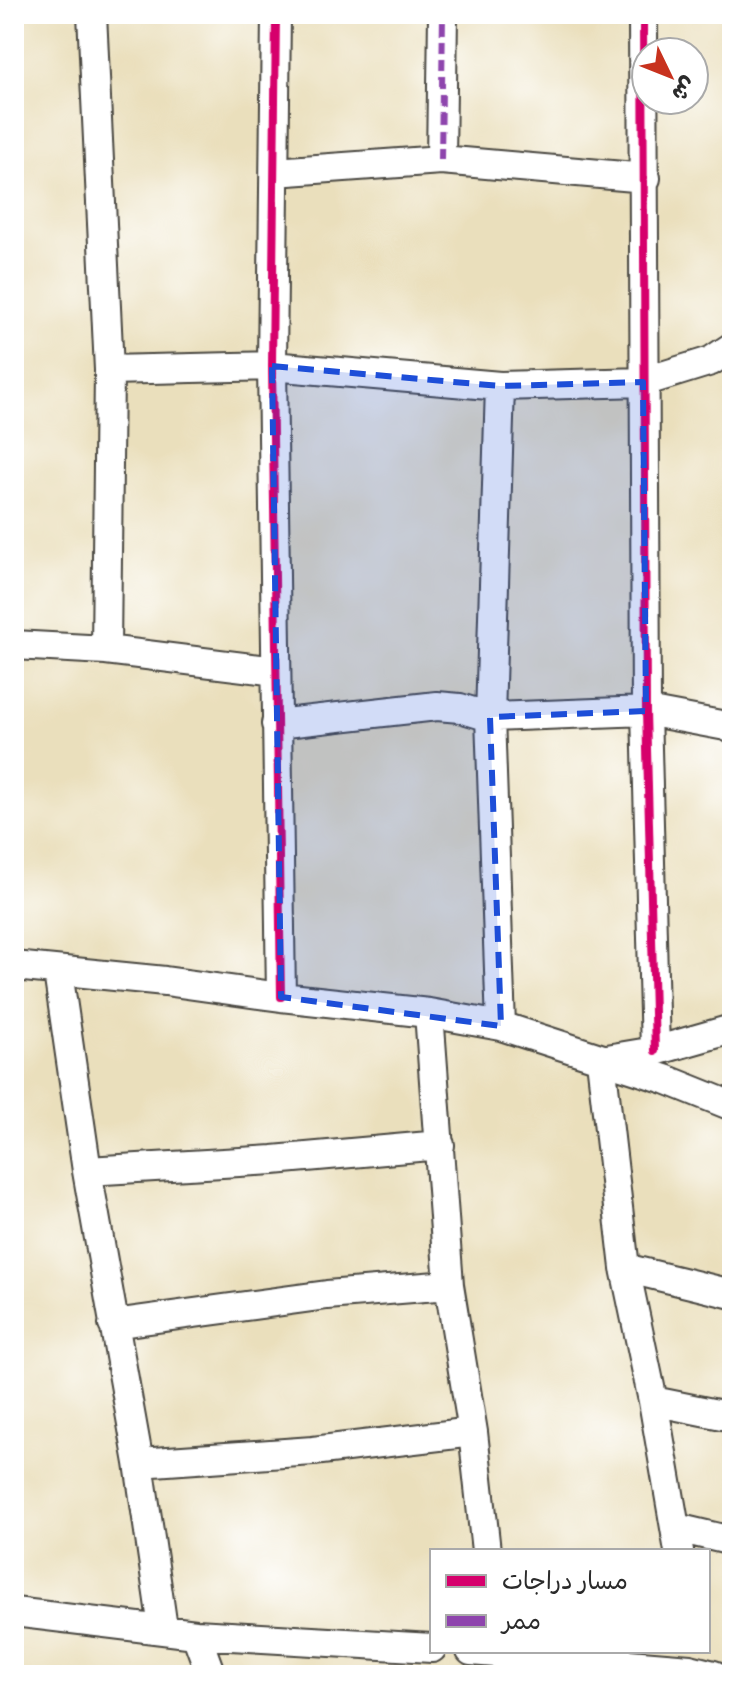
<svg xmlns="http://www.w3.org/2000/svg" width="746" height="1689" font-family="Dekko,'Playpen Sans Arabic',sans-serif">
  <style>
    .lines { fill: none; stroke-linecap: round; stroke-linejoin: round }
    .minor-casing { stroke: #484641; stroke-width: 32 }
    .minor { stroke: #fff; stroke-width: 28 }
    .quiet { stroke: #8e44ad; stroke-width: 6; stroke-dasharray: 12 6; stroke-linecap: butt }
    .cycleway-casing { stroke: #fff; stroke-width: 13 }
    .cycleway { stroke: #d6006c; stroke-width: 8 }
    .marked { fill: #1d4ed8; fill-opacity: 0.2; stroke: #1d4ed8; stroke-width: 6; stroke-dasharray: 16 10; stroke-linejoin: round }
  </style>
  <rect width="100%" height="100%" fill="#fff"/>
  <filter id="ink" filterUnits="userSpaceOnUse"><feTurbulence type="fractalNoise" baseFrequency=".0125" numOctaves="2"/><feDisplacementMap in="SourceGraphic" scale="16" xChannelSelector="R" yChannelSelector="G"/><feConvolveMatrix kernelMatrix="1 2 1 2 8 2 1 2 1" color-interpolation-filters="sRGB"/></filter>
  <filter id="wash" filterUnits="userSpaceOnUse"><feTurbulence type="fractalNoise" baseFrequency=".006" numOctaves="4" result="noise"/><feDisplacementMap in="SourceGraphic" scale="32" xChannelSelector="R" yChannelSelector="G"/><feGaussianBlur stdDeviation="1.8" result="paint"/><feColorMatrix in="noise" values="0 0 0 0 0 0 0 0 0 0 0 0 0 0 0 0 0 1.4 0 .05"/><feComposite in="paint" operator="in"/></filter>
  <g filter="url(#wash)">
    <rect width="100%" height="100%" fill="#eadfbc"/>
  </g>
  <g filter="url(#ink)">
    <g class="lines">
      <g class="minor-casing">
        <path id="minor" d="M92 14 109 370 106 650
          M276 14 272 366 281 997
          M643 14 646 711 655 1051
          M441 160 443 14
          M275 172 441 160 646 178
          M109 370 272 366 500 386 643 382 711 361 732 347
          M500 386 490 717 501 1026
          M14 645 106 650 276 671
          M276 724 437 706 460 708 490 717 646 711 726 726 732 729
          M14 966 165 981 281 997 429 1013 501 1026 665 1079 732 1106
          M58 972 87 1171 139 1463 163 1628
          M429 1013 449 1285 473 1432 486 1551
          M87 1171 273 1160 440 1145
          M625 1268 732 1294
          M113 1324 327 1295 449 1285
          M653 1401 732 1417
          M139 1463 313 1451 473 1432
          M677 1528 732 1541
          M679 1551 653 1401 625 1268 601 1060 655 1051 732 1029
          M14 1612 196 1634 432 1648
          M196 1634 211 1675
          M471 1651 690 1669 714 1675"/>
      </g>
      <use href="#minor" class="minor"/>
      <path class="quiet" d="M441 160 443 14"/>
      <g class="cycleway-casing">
        <path id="cycleway" d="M276 14 272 366 281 997
          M643 14 646 711 655 1051"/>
      </g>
      <use href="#cycleway" class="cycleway"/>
    </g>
  </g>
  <path class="marked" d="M272 366 500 386 643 382 646 711 490 717 501 1026 281 997Z"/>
  <rect width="746" height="1689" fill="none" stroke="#fff" stroke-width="48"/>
  <rect x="430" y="1549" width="280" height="104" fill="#ffffff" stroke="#aaaaaa" stroke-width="2"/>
  <rect x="446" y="1575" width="40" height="12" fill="#d6006c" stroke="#aaaaaa" stroke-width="2"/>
  <text x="502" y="1589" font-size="24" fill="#2b2b2b">مسار دراجات</text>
  <rect x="446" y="1615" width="40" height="12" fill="#8e44ad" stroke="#aaaaaa" stroke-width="2"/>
  <text x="502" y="1629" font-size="24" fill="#2b2b2b">ممر</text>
  <g transform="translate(670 76) rotate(133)"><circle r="38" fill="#ffffff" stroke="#aaaaaa" stroke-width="2"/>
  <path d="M0-6L14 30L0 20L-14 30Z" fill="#c8321e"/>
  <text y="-12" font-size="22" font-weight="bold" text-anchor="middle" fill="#2b2b2b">ش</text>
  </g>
</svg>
